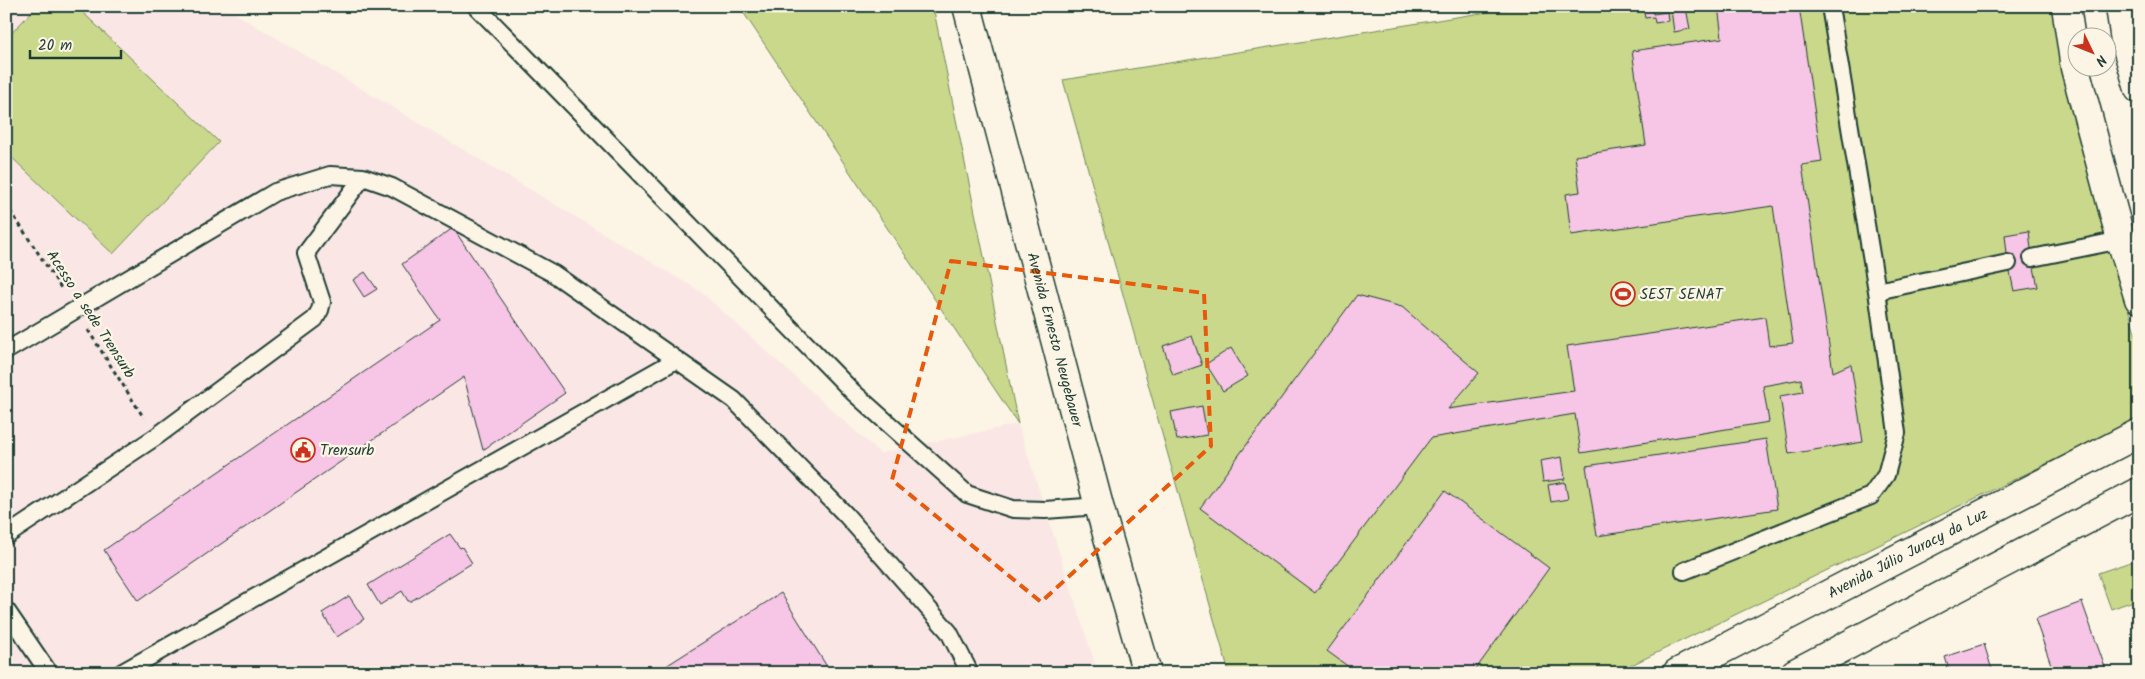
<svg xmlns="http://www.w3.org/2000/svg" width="2145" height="679" font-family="Kalam,sans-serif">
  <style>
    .built { fill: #fae7e5 }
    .green { fill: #c9d88b; stroke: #748a60 }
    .building { fill: #f7c5e5; stroke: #1f3d34 }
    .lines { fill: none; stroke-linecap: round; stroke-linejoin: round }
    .lane-casing { stroke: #1f3d34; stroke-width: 20 }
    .secondary-casing { stroke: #1f3d34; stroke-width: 31 }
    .path { stroke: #1f3d34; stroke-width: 3; stroke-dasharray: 4 4; stroke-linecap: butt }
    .lane { stroke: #fcf5e5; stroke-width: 16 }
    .secondary { stroke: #fcf5e5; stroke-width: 28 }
    .marked { fill: none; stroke: #e8590c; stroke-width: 4; stroke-dasharray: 10 6; stroke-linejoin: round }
    .labels { text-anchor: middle; stroke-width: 4.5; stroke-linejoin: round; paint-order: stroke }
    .poi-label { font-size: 15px; fill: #1f3d34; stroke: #fcf5e5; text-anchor: start }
    .street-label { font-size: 15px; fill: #1f3d34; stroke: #fcf5e5 }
  </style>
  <rect width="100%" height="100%" fill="#fcf5e5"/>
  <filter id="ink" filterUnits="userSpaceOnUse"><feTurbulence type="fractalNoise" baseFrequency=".02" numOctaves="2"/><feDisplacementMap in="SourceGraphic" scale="10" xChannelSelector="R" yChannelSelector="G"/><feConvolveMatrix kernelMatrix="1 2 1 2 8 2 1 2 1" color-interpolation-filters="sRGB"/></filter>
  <g filter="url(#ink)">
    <path class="built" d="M6 6H223L700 291 880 453 1018 424 1098 673H6Z"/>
    <path class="green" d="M37 6H76L219 142 113 254 6 152V39Z
      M739 6H933L1018 424Z
      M1525 6H2060L2109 243 2139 346V419L1615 673H1229L1063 80Z
      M2139 559V599L2111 609 2098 573Z"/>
    <path class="building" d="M1718 6H1799L1822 162 1802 165 1833 372 1851 364 1863 442 1789 454 1780 396 1803 392 1801 379 1763 386 1769 422 1581 453 1575 414 1431 438 1315 593 1200 508 1357 295 1402 307 1479 373 1448 409 1574 391 1567 346 1765 317 1769 346 1793 343 1773 206 1571 235 1566 194 1580 192 1575 156 1646 145 1632 51 1722 38Z
      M1652 7 1653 14 1667 12 1668 21 1655 23 1654 17 1645 18 1643 8Z
      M1686 8 1690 29 1674 32 1671 10Z
      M453 228 565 393 483 450 464 377 138 601 104 550 440 320 402 264Z
      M2029 231 2032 258 2038 287 2014 291 2008 263 2005 235Z
      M365 272 377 289 364 297 353 280Z
      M1192 336 1202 365 1173 375 1163 346Z
      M1231 348 1248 376 1223 391 1206 364Z
      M1202 406 1207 435 1177 440 1171 412Z
      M1766 439 1777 509 1597 536 1586 466Z
      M1562 457 1565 479 1543 482 1540 461Z
      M1565 482 1568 499 1551 502 1548 485Z
      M1445 491 1549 568 1473 673H1357L1327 651Z
      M450 534 460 548 462 547 472 563 411 601H408L402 591 380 605 368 585Z
      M781 593 831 673H655Z
      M349 596 364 619 337 637 322 613Z
      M2082 602 2107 673H2054L2035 619Z
      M1984 644 1993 673H1950L1945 657Z"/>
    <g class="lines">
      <g class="lane-casing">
        <path id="lane" d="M476 6 853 392 967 494 1013 509 1045 510 1099 506
          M2032 258 2121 240
          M1877 291 2008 263
          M6 351 275 192 330 175 363 177 392 187 554 274 734 400 846 515 949 632 970 673
          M6 536 157 436 315 319 320 310 322 302 306 253 363 177
          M1684 571 1871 496 1886 475 1897 433 1877 291 1830 6
          M6 610 49 673
          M121 673 676 360"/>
      </g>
      <g class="secondary-casing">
        <g id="secondary">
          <path id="s1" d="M967 6 1099 506 1147 673"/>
          <path d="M2066 6 2075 68 2121 240 2139 299"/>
          <path d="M2120 6 2125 41 2139 89"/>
          <path id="s2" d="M1677 673 2139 433"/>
          <path d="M1795 673 2139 492"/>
        </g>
      </g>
      <path class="path" d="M6 204 63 291
        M88 330 144 418"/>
      <use href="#lane" class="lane"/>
      <use href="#secondary" class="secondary"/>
    </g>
  </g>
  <path class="marked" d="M951 261 1204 293 1211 446 1041 602 892 480Z"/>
  <defs>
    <g id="stadium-ring" transform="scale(1.25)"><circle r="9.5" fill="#fcf5e5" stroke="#c8321e" stroke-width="1.5"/><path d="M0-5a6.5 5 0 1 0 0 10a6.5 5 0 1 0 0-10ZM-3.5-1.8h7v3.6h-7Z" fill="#c8321e"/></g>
    <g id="civic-ring" transform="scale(1.25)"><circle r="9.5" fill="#fcf5e5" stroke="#c8321e" stroke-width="1.5"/><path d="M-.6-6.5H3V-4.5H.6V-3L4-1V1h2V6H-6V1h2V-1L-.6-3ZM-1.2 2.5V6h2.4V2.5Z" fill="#c8321e"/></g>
  </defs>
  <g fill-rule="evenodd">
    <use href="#stadium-ring" x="1623" y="294"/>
    <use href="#civic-ring" x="303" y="450"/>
  </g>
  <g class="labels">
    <g class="poi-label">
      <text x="1640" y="299">SEST SENAT</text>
      <text x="320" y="455">Trensurb</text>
    </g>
    <g class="street-label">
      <text transform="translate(91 314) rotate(57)" y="5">Acesso a sede Trensurb</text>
      <text dy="5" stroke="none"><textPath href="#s1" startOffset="345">Avenida Ernesto Neugebauer</textPath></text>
      <text dy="5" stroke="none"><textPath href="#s2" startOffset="260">Avenida Júlio Juracy da Luz</textPath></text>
    </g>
  </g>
  <rect width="2145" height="679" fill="none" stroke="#fcf5e5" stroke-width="25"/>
  <rect x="12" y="12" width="2120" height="654" fill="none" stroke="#1f3d34" stroke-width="2" filter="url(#ink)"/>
  <g transform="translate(2092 52) rotate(133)"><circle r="24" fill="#fcf5e5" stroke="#a4ab9e"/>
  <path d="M0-4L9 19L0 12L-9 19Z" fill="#c8321e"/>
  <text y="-8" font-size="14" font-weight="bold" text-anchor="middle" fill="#1f3d34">N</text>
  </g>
  <path d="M30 50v8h91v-8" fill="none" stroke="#1f3d34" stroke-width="2.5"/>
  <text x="38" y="50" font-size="15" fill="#1f3d34" stroke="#fcf5e5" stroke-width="4" paint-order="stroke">20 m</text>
</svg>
